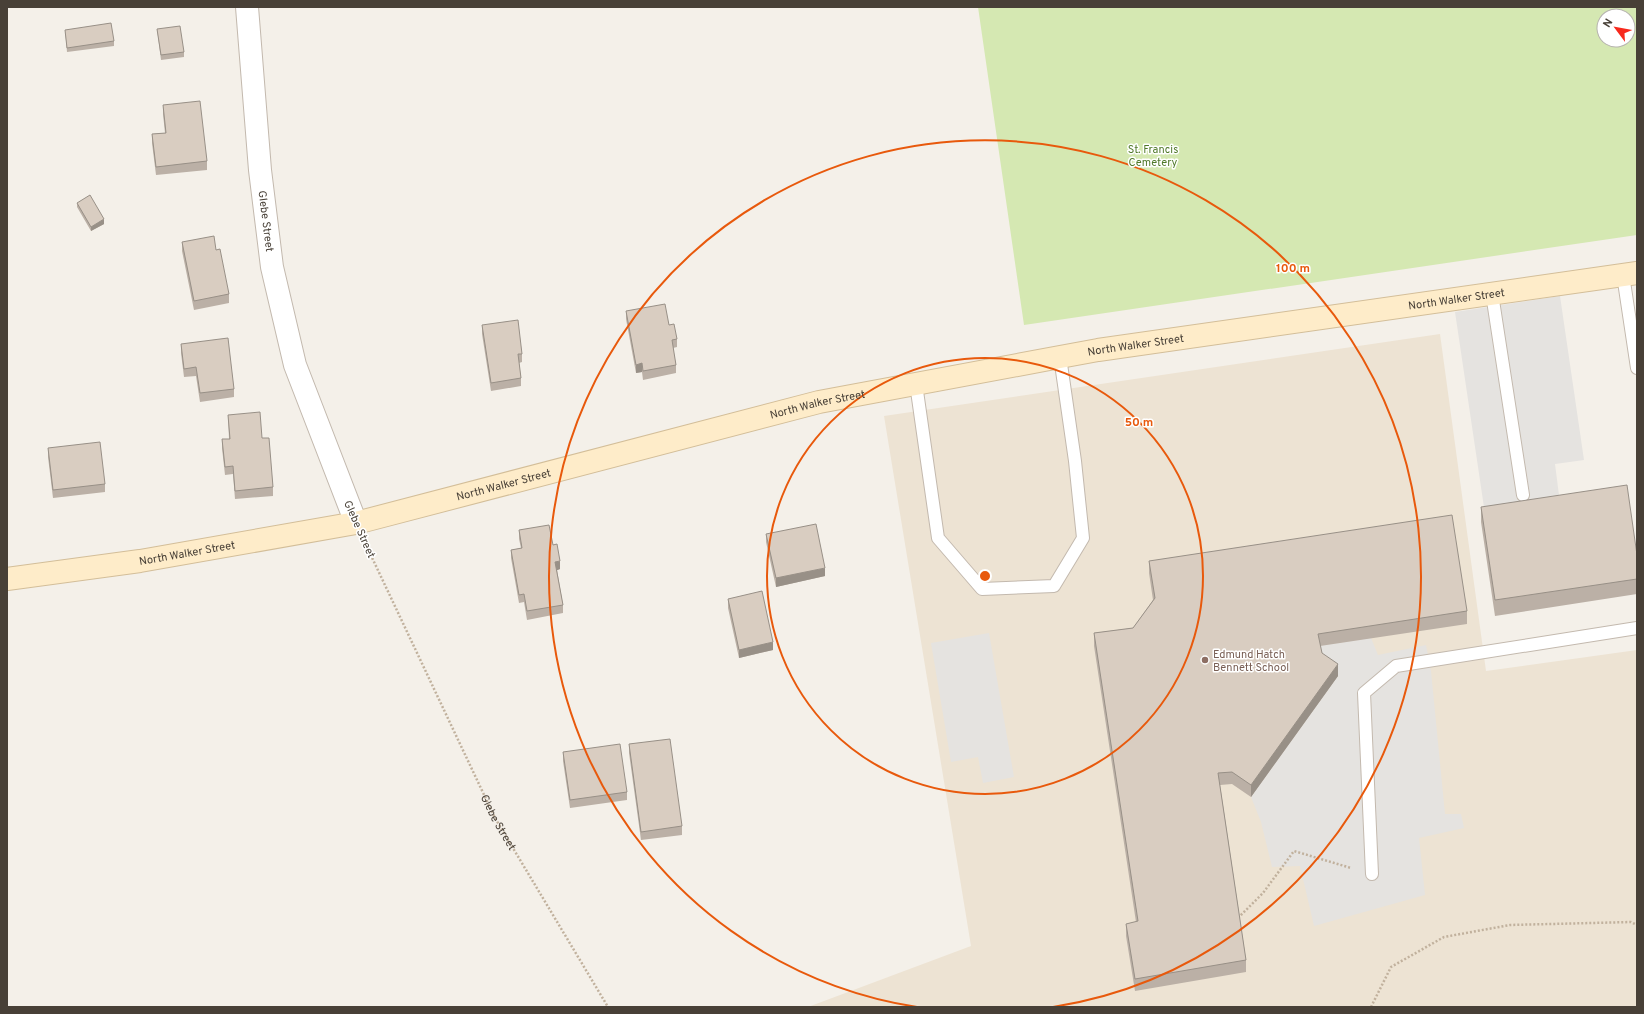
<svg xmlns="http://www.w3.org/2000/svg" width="1644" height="1014" font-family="Overpass,sans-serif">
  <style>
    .education { fill: #ede3d3 }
    .green { fill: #d5e8b2; fill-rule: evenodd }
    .parking { fill: #e5e3e0 }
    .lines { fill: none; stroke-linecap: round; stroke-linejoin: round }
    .lane-casing { stroke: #c3b9ae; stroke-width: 14 }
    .street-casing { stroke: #c3b9ae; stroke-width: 24 }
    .secondary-casing { stroke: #d3be99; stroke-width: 24 }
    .path { stroke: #c1b19d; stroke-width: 2.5; stroke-dasharray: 2 2; stroke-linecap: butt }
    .lane { stroke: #fff; stroke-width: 12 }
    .street { stroke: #fff; stroke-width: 22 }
    .secondary { stroke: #feecc9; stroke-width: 22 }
    .wall { fill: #bbb0a6 }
    .shaded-wall { fill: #989087 }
    .building { fill: #d9cdc1; stroke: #989087 }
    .ring { fill: none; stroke: #e8590c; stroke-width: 2 }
    .education-dot { fill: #8d6e63; stroke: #fff; stroke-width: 1.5 }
    .labels { text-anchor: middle; stroke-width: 3; stroke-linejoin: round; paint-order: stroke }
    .park-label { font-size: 11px; fill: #50792a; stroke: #fff }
    .street-label { font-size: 11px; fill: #484037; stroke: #fff }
    .education-label { font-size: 11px; fill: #785e54; stroke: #fff; text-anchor: start }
    .centre { fill: #e8590c; stroke: #fff; stroke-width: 2 }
    .ring-label { font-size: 12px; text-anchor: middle; font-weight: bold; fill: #e8590c; stroke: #fff; stroke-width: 3; stroke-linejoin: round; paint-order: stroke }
  </style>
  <rect width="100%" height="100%" fill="#f4f0e9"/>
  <path class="education" d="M1440 334 1486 671 1637 650V1007H808L971 946 884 416Z"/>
  <path class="green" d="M978 7H1637V235L1024 325ZM1604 16H1628V40H1604Z"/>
  <path class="parking" d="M1560 296 1584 460 1555 464 1560 503 1485 514 1455 312Z
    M989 633 1014 777 983 783 978 757 951 762 931 643Z
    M1371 638 1378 655 1426 645 1431 671 1445 814H1461L1464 828 1419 838 1425 895 1314 926 1300 866 1272 867 1261 822 1251 797 1338 676 1322 666 1318 646Z"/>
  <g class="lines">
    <g class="lane-casing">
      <path id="lane" d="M1623 275 1637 368
        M1492 294 1523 495
        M916 384 938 538 982 589 1054 586 1083 538 1075 461 1060 357
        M1372 874 1364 693 1396 666 1637 628"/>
    </g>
    <g class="street-casing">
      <g id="street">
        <path id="s2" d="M247 7 260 170 272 267 295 365 356 523"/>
      </g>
    </g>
    <g class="secondary-casing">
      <g id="secondary">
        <path id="s3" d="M7 579 140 561 356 523 819 402 1060 357 1098 350 1637 273"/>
      </g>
    </g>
    <g class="path">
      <path id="s1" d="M367 547 495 818 608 1007"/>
      <path d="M1238 918 1263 893 1294 851 1351 868"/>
      <path d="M1371 1007 1391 967 1444 937 1510 925 1631 922 1637 925"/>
    </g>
    <use href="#lane" class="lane"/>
    <use href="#street" class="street"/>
    <use href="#secondary" class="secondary"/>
  </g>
  <path class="wall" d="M157 29 184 52V57L161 60Z
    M65 30 114 41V46L67 52Z
    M163 105 207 161V170L156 175 152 143V134L165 133 163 114Z
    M77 203 104 224 91 231 77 207Z
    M182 242 216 250 229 294V303L194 310 182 251Z
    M626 311 669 325 677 339V347L673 348 676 365V373L643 380 642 372 636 373 626 319Z
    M482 325 522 354V362L519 363 521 378V386L491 391 482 334Z
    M181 344 234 389V397L200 402 196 376 184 377 181 353Z
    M228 415 262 438 273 487V496L235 499 233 474 225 475 222 448V439H229Z
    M48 448 105 484V492L53 498 48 457Z
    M1481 507 1637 555V594L1495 616 1481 522Z
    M519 530 553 545 560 569 557 570 563 605V613L527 620 524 602 519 603 511 558V550L521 548 519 539Z
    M766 534 825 576 776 587 766 542Z
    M1149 561 1467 611V624L1320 646 1322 653 1338 676 1251 797 1232 784 1220 785 1246 960V972L1135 991 1126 936V924L1136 922 1094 646V633L1133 628 1153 600 1149 573Z
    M728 599 773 650 739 658 728 608Z
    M629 744 682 826V835L641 840 629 753Z
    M563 752 627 792V800L570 808 563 761Z"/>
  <path class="shaded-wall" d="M104 219V224L91 231V227Z
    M642 363V372L636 373V365Z
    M560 561V569L555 571V562Z
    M825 568V576L776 587V578Z
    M773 642V650L739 658V650Z
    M1338 664V676L1251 797V785Z"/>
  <path class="building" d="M111 23 114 41 67 48 65 30Z
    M180 26 184 52 161 55 157 29Z
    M200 101 207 161 156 167 152 134 166 133 163 105Z
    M90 195 104 219 91 227 77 203Z
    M214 236 216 250 220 249 229 294 194 301 182 242Z
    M665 304 669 325 674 324 677 339 672 340 676 365 643 371 642 363 636 365 626 311Z
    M518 320 522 354H518L521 378 491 383 482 325Z
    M228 338 234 389 200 393 196 367 184 369 181 344Z
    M260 412 262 438H269L273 487 235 491 233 466 225 467 222 439H230L228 415Z
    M100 442 105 484 53 490 48 448Z
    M1627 485 1637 555V579L1495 600 1481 507Z
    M1452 515 1467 611 1318 634 1322 653 1338 664 1251 785 1232 772 1218 773 1246 960 1135 979 1126 924 1138 921 1094 633 1133 628 1155 598 1149 561Z
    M816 524 825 568 776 578 766 534Z
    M549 525 553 545 557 544 560 561 555 562 563 605 527 611 524 594 519 595 511 550 522 548 519 530Z
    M762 591 773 642 739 650 728 599Z
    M670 739 682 826 641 832 629 744Z
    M620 744 627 792 570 800 563 752Z"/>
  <g class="ring">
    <circle cx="985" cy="576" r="218"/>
    <path d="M917 1007A436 436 0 1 1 1053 1007"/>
  </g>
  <circle class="education-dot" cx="1205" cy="660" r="4"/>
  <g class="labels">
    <g class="park-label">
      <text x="1153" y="153">St. Francis<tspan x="1153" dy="13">Cemetery</tspan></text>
    </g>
    <g class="street-label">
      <text dy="4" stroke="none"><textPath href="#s2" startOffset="215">Glebe Street</textPath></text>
      <text dy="4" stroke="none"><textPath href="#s3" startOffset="1478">North Walker Street</textPath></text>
      <text dy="4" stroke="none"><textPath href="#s3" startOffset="1154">North Walker Street</textPath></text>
      <text dy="4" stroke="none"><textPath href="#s3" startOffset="830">North Walker Street</textPath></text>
      <text dy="4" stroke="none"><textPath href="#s3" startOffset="506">North Walker Street</textPath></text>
      <text transform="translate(360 529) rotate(66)" y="4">Glebe Street</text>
      <text dy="4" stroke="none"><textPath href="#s3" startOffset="182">North Walker Street</textPath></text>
      <text dy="4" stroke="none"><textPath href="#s1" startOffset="305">Glebe Street</textPath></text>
    </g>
    <g class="education-label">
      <text x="1213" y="658">Edmund Hatch<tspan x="1213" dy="13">Bennett School</tspan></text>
    </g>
  </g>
  <circle cx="985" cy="576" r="6" class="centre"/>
  <g class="ring-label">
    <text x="1293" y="272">100 m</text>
    <text x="1139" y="426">50 m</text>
  </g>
  <rect width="1644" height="1014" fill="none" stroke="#484037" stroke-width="16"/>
  <g transform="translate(1616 28) rotate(302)"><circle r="19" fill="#ffffff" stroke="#b6b3af"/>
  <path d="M0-3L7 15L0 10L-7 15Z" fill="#f7291d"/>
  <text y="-6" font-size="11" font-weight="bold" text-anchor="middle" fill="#484037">N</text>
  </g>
</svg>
